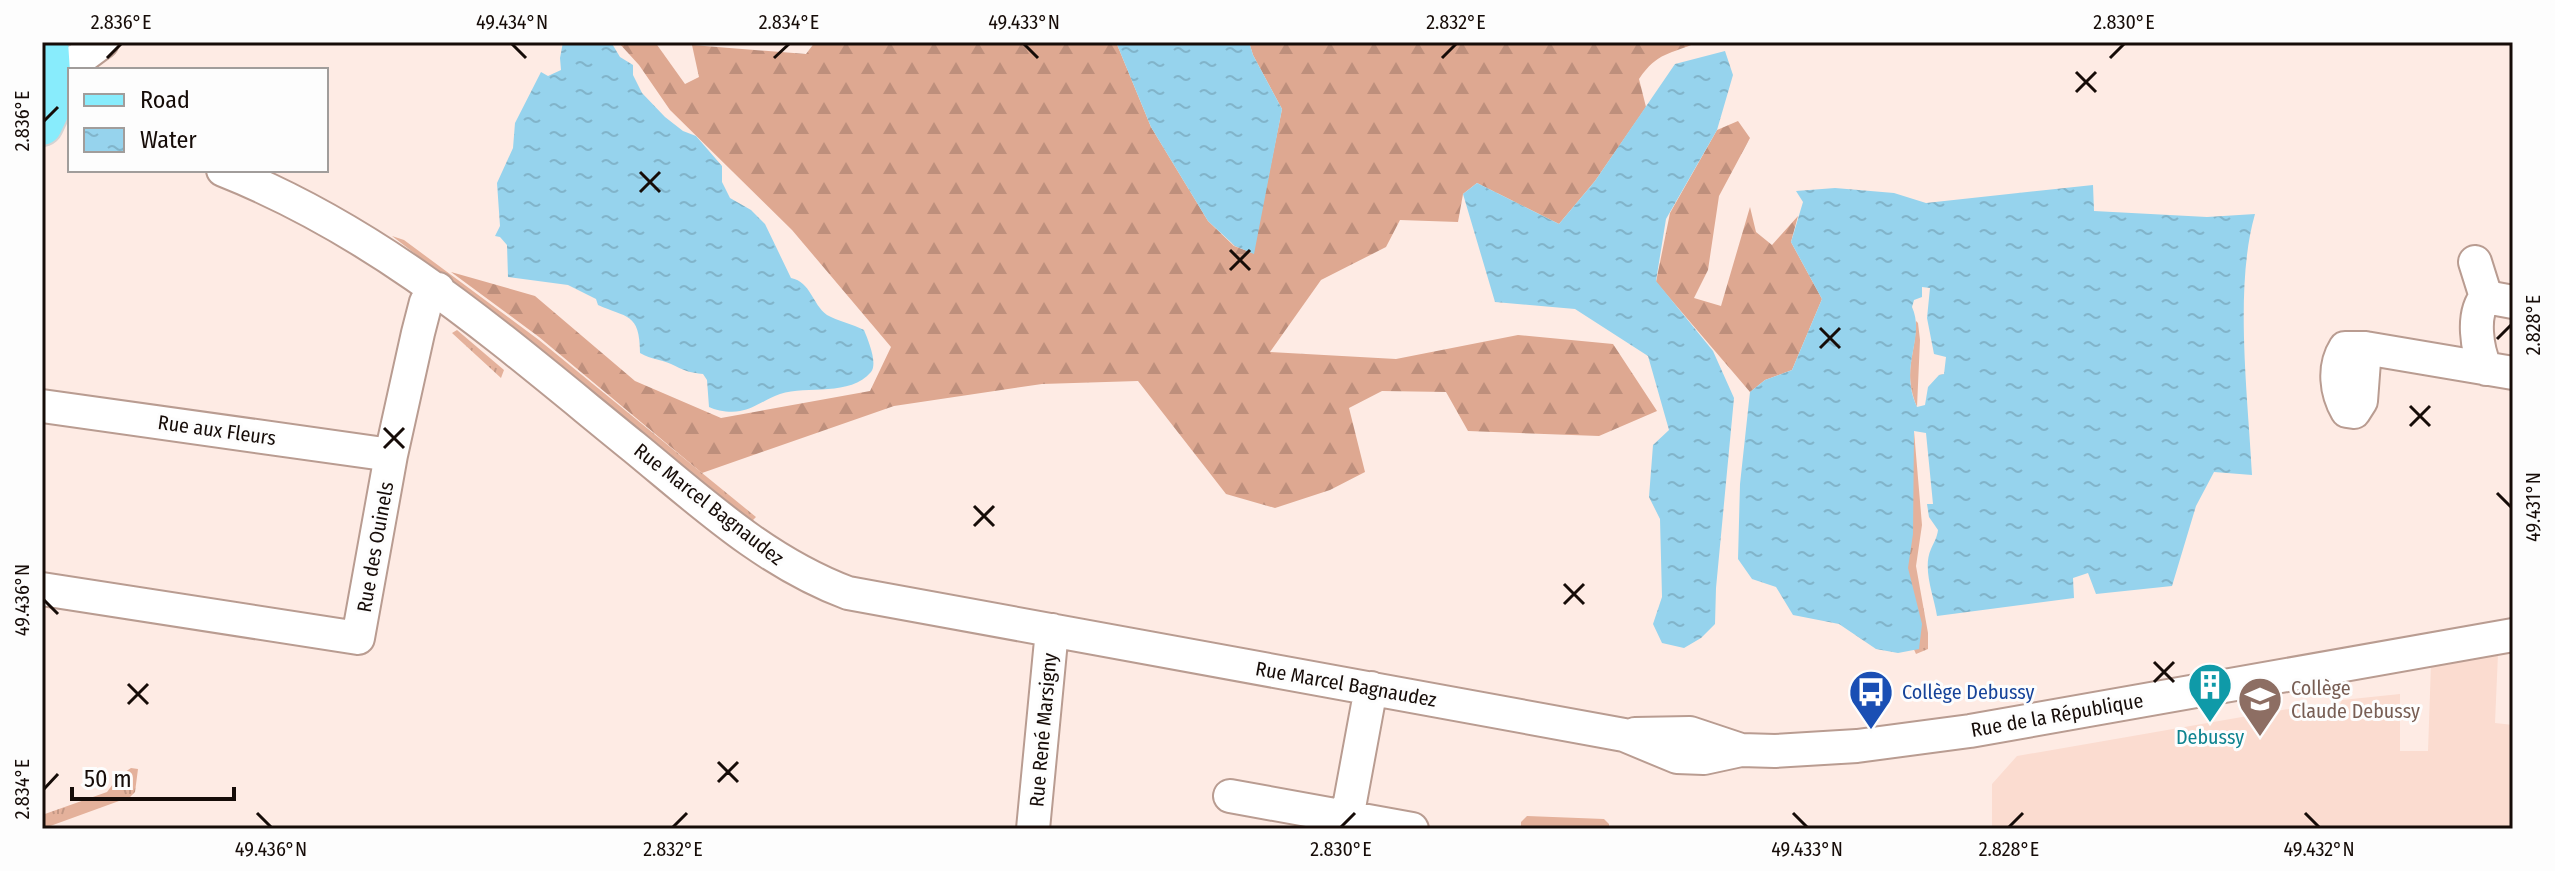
<svg xmlns="http://www.w3.org/2000/svg" width="2555" height="871" font-family="'Fira Sans Condensed',sans-serif">
  <style>
    .built { fill: #fbdcd0 }
    .grass { fill: url(#grass-tufts) }
    .forest { fill: url(#forest-firs) }
    .garden { fill: #e4b19b }
    .water { fill: url(#water-ripples); fill-rule: evenodd }
    .lines { fill: none; stroke-linecap: round; stroke-linejoin: round }
    .minor-casing { stroke: #b99c91; stroke-width: 36 }
    .major-casing { stroke: #d5d3d3; stroke-width: 44 }
    .minor { stroke: #fff; stroke-width: 32 }
    .major { stroke: #88ecfc; stroke-width: 40 }
    .ticks { fill: none; stroke: #160c08; stroke-width: 3 }
    .labels { text-anchor: middle; stroke-width: 6; stroke-linejoin: round; paint-order: stroke }
    .street-label { font-size: 20px; fill: #160c08; stroke: #fdfdfd }
    .education-label { font-size: 20px; fill: #785e54; stroke: #fdfdfd; text-anchor: start }
    .transit-label { font-size: 20px; fill: #164399; stroke: #fdfdfd; text-anchor: start }
    .culture-label { font-size: 20px; fill: #0d838f; stroke: #fdfdfd }
    .neatline { fill: none; stroke: #160c08; stroke-width: 3 }
    .ticks-label { font-size: 20px; text-anchor: middle; fill: #160c08 }
  </style>
  <defs>
    <pattern id="grass-tufts" width="24" height="20" patternUnits="userSpaceOnUse" patternTransform="scale(2)"><rect width="24" height="20" fill="#e4b19b"/><path d="M3 7l-1-3M5 7V3M7 7l1-3M15 17l-1-3M17 17v-4M19 17l1-3" fill="none" stroke="#c39784"/></pattern>
    <pattern id="forest-firs" width="22" height="20" patternUnits="userSpaceOnUse" patternTransform="scale(2)"><rect width="22" height="20" fill="#dea891"/><path d="M5 1l3.5 6h-7zM16 11l3.5 6h-7z" fill="#be8f7c"/></pattern>
    <pattern id="water-ripples" width="26" height="14" patternUnits="userSpaceOnUse" patternTransform="scale(2)"><rect width="26" height="14" fill="#96d3ed"/><path d="M2 4q2-2 4 0t4 0M15 11q2-2 4 0t4 0" fill="none" stroke="#81b4ca"/></pattern>
  </defs>
  <rect width="100%" height="100%" fill="#feebe4"/>
  <path class="built" d="M2498 654 2495 723 2513 725V829H1992V784L2017 756 2306 706 2313 710 2338 708 2342 700 2400 694V751H2428L2431 664Z"/>
  <path class="grass" d="M392 236 404 240 539 340 756 517 751 522 544 353Z
    M1916 321 1918 323 1920 340 1917 407C1902 371 1916 356 1916 321Z
    M457 330 504 370 501 378 452 333Z
    M1914 431 1922 525 1916 566 1928 633V649L1916 654 1911 643 1902 565Z
    M131 768 138 769 135 792 130 797 42 829V815L107 792 119 776Z"/>
  <path class="forest" d="M618 42H655L685 84 699 77 692 45 806 54 815 42H1116L1151 127 1208 221 1234 246 1253 253 1282 109 1253 55 1249 42H1698C1670 55 1658 51 1639 79L1646 107 1595 181 1559 224 1477 183 1463 194 1458 222 1400 220 1386 247 1321 280 1270 352 1396 359 1518 335 1613 344 1657 411 1599 436 1468 431 1446 392 1382 391 1349 408 1365 472 1330 490 1275 508 1226 494 1138 381 1042 384 894 406 702 473 539 337 451 272 535 296 635 381 721 418 870 391 891 347 792 230 670 110 639 65Z
    M1738 121 1750 138 1719 196 1708 270 1694 298 1721 306 1750 207 1756 232 1772 245 1798 216 1791 242 1822 299 1792 370 1765 380 1750 392 1656 282 1670 213 1717 130Z"/>
  <path class="garden" d="M1527 816 1604 819 1609 824V829H1521V822Z"/>
  <path class="water" d="M563 42H611L620 57 633 65V75L642 93 665 117 683 131 696 136 722 166V182L730 198 751 210 765 224 791 278C811 282 812 304 827 315 837 321 853 324 864 330 868 340 878 363 871 372 850 397 808 385 780 394 767 398 754 409 740 411 731 413 717 411 709 407L707 380 703 374C690 373 683 370 671 364 661 359 652 360 640 353 640 312 626 318 598 305L596 299 568 285 508 277 507 245 500 237 495 236 500 226 497 183 513 148 515 123 541 72 548 76 561 70 560 58Z
    M1116 42H1249L1253 55 1282 109 1254 254 1235 246 1208 221 1151 127Z
    M1725 51 1733 75 1717 130 1666 219 1656 281 1713 351 1734 398 1716 588 1715 624 1701 638 1684 648 1662 643 1653 624 1662 597 1660 519 1649 497 1653 445 1669 430 1648 356 1575 309 1495 302 1463 194 1477 183 1559 224 1595 181 1675 64Z
    M2093 185 2094 211 2207 217 2255 214C2234 287 2248 397 2252 475L2214 472 2196 506 2172 586 2096 594 2088 573 2073 578 2074 598 1937 616C1934 596 1922 569 1931 549 1934 542 1937 538 1938 530L1929 517 1927 504H1933L1926 433 1914 431 1913 534 1908 568 1922 624 1919 649 1898 653 1876 649 1839 624 1793 615 1776 587 1752 579 1738 559 1740 484 1750 392 1765 380 1792 370 1822 299 1791 242 1803 202 1796 191 1835 188 1894 193 1926 203ZM1922 287 1930 288 1927 318 1934 354 1946 357 1944 374 1939 375 1928 387 1925 405 1917 407C1898 366 1926 338 1912 307L1914 300 1922 297Z"/>
  <g class="lines">
    <g class="minor-casing">
      <path id="minor" d="M52 79 102 42
        M223 170C384 234 502 340 634 447 701 502 765 562 848 593L1624 735 1677 757 1704 758 1741 750 1775 751 1857 746 1970 731 2513 635
        M2475 262 2486 297 2513 302
        M2486 297C2471 314 2477 350 2486 369
        M2365 348 2361 401 2354 412 2347 411C2336 392 2333 367 2345 348H2365L2513 373
        M42 406 391 455
        M42 589 358 638 391 455 418 333 426 302 438 289
        M1635 734 1690 733 1741 750
        M1230 796 1412 829
        M1033 829 1052 630
        M1345 829 1371 688"/>
    </g>
    <g class="major-casing">
      <path id="major" d="M42 125 52 104 48 42"/>
    </g>
    <use href="#minor" class="minor"/>
    <use href="#major" class="major"/>
  </g>
  <path class="ticks" d="M512 44 526 58M1024 44 1038 58M107 58 121 44M774 58 789 44M1442 58 1456 44M2110 58 2124 44M2076 72 2096 92M2076 92 2096 72M44 121 58 107M640 172 660 192M640 192 660 172M1230 250 1250 270M1230 270 1250 250M1820 328 1840 348M2497 339 2511 325M1820 348 1840 328M2410 406 2430 426M2410 426 2430 406M384 428 404 448M384 448 404 428M2497 493 2511 507M974 506 994 526M974 526 994 506M1564 584 1584 604M44 600 58 614M1564 604 1584 584M2154 662 2174 682M2154 682 2174 662M128 684 148 704M128 704 148 684M718 762 738 782M718 782 738 762M44 789 58 774M257 813 271 827M1793 813 1807 827M2305 813 2319 827M673 827 687 813M1341 827 1355 813M2009 827 2023 813"/>
  <defs>
    <g id="building-pin" transform="scale(2.3)"><path d="M0 17L-7.5 6A9.5 9.5 0 1 1 7.5 6Z" fill="#0f9aa8" stroke="#fdfdfd"/><path d="M-4-6H4V6H1V3H-1V6H-4ZM-2.5-4.3h1.7v1.8h-1.7ZM.8-4.3h1.7v1.8H.8ZM-2.5-1h1.7V.8h-1.7ZM.8-1h1.7V.8H.8Z" fill="#fff"/></g>
    <g id="bus-pin" transform="scale(2.3)"><path d="M0 17L-7.5 6A9.5 9.5 0 1 1 7.5 6Z" fill="#1a4fb4" stroke="#fdfdfd"/><path d="M-5-6H5V4H4V6H2V4H-2V6H-4V4H-5ZM-3.5-4V0h7V-4ZM-3.5 1.2v1.5H-2V1.2ZM2 1.2v1.5H3.5V1.2Z" fill="#fff"/></g>
    <g id="school-pin" transform="scale(2.3)"><path d="M0 17L-7.5 6A9.5 9.5 0 1 1 7.5 6Z" fill="#8d6e63" stroke="#fdfdfd"/><path d="M0-5L7-2L0 1L-7-2ZM-4 1L0 2.5L4 1V4Q0 6-4 4Z" fill="#fff"/></g>
  </defs>
  <g fill-rule="evenodd">
    <use href="#building-pin" x="2210" y="685"/>
    <use href="#bus-pin" x="1871" y="692"/>
    <use href="#school-pin" x="2260" y="699"/>
  </g>
  <g class="labels">
    <g class="street-label">
      <text transform="translate(217 430) rotate(8)" y="7">Rue aux Fleurs</text>
      <text transform="translate(709 504) rotate(38)" y="7">Rue Marcel Bagnaudez</text>
      <text transform="translate(375 547) rotate(-80)" y="7">Rue des Ouinels</text>
      <text transform="translate(1346 684) rotate(10)" y="7">Rue Marcel Bagnaudez</text>
      <text transform="translate(2057 715) rotate(-10)" y="7">Rue de la République</text>
      <text transform="translate(1043 730) rotate(-85)" y="7">Rue René Marsigny</text>
    </g>
    <g class="education-label">
      <text x="2291" y="695">Collège<tspan x="2291" dy="23">Claude Debussy</tspan></text>
    </g>
    <g class="transit-label">
      <text x="1902" y="699">Collège Debussy</text>
    </g>
    <g class="culture-label">
      <text x="2210" y="744">Debussy</text>
    </g>
  </g>
  <rect width="2555" height="871" fill="none" stroke="#fdfdfd" stroke-width="88"/>
  <rect x="68" y="68" width="260" height="104" fill="#fdfdfd" stroke="#a19d9b" stroke-width="2"/>
  <rect x="84" y="94" width="40" height="12" fill="#88ecfc" stroke="#a19d9b" stroke-width="2"/>
  <text x="140" y="108" font-size="24" fill="#160c08">Road</text>
  <rect x="84" y="128" width="40" height="24" fill="url(#water-ripples)" stroke="#a19d9b" stroke-width="2"/>
  <text x="140" y="148" font-size="24" fill="#160c08">Water</text>
  <path d="M72 787v12h162v-12" fill="none" stroke="#160c08" stroke-width="4"/>
  <text x="84" y="787" font-size="24" fill="#160c08" stroke="#fdfdfd" stroke-width="6" paint-order="stroke">50 m</text>
  <rect x="44" y="44" width="2467" height="783" class="neatline"/>
  <g class="ticks-label">
    <text x="121" y="29">2.836°E</text>
    <text x="512" y="29">49.434°N</text>
    <text x="789" y="29">2.834°E</text>
    <text x="1024" y="29">49.433°N</text>
    <text x="1456" y="29">2.832°E</text>
    <text x="2124" y="29">2.830°E</text>
    <text transform="translate(22 121) rotate(-90)" y="7">2.836°E</text>
    <text transform="translate(2533 325) rotate(-90)" y="7">2.828°E</text>
    <text transform="translate(2533 507) rotate(-90)" y="7">49.431°N</text>
    <text transform="translate(22 600) rotate(-90)" y="7">49.436°N</text>
    <text transform="translate(22 789) rotate(-90)" y="7">2.834°E</text>
    <text x="271" y="856">49.436°N</text>
    <text x="673" y="856">2.832°E</text>
    <text x="1341" y="856">2.830°E</text>
    <text x="1807" y="856">49.433°N</text>
    <text x="2009" y="856">2.828°E</text>
    <text x="2319" y="856">49.432°N</text>
  </g>
</svg>
